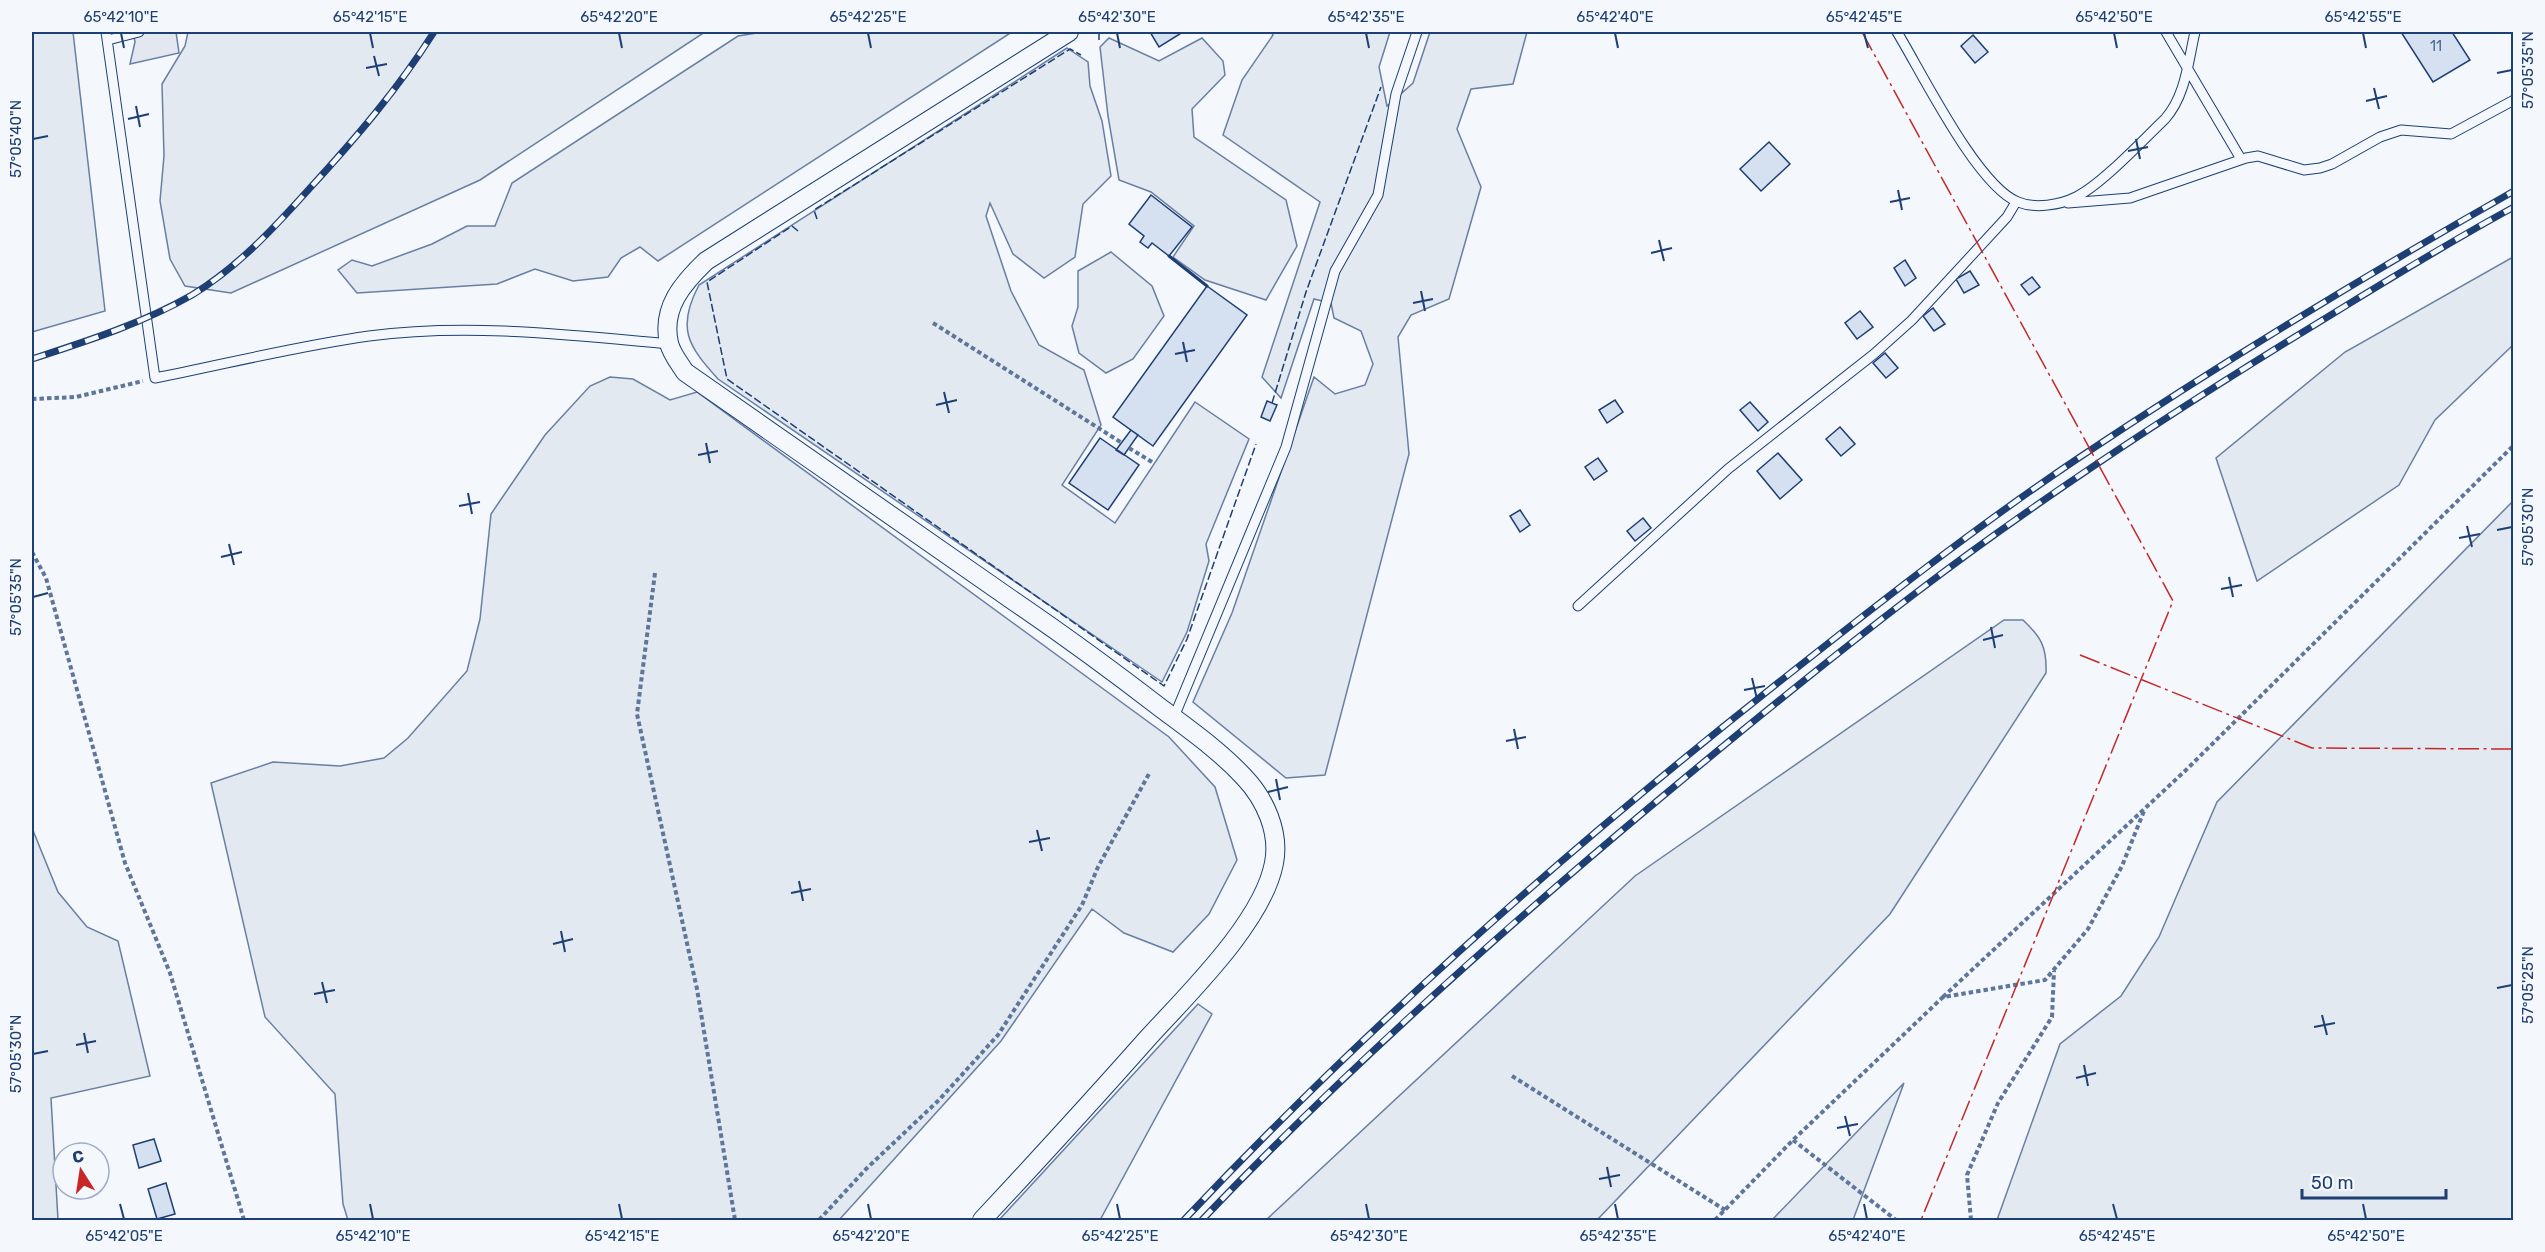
<svg xmlns="http://www.w3.org/2000/svg" width="2545" height="1252" font-family="Rubik,sans-serif">
  <style>
    .green { fill: #e3e9f0; stroke: #687fa3; stroke-width: 1.5 }
    .parking { fill: #e3e8f0; stroke: #687fa3; stroke-width: 1.5 }
    .building { fill: #d5e0f0; stroke: #1d3f73; stroke-width: 1.5 }
    .lines { fill: none; stroke-linecap: round; stroke-linejoin: round }
    .lane-casing { stroke: #1d3f73; stroke-width: 11 }
    .street-casing { stroke: #1d3f73; stroke-width: 20 }
    .path { stroke: #5e769c; stroke-width: 4; stroke-dasharray: 4.5 3; stroke-linecap: butt }
    .lane { stroke: #f4f7fb; stroke-width: 9 }
    .street { stroke: #f4f7fb; stroke-width: 18 }
    .rail-casing { stroke: #1d3f73; stroke-width: 7 }
    .rail { stroke: #f4f7fb; stroke-width: 4.5; stroke-dasharray: 14; stroke-linecap: butt }
    .fence { stroke: #1d3f73; stroke-width: 1.5; stroke-dasharray: 8 3; stroke-linecap: butt }
    .wall { stroke: #1d3f73; stroke-width: 3 }
    .power { stroke: #c62828; stroke-width: 1.5; stroke-dasharray: 21 4.5 3 4.5; stroke-linecap: butt }
    .ticks { fill: none; stroke: #1d3f73; stroke-width: 2 }
    .labels { text-anchor: middle; stroke-width: 4.5; stroke-linejoin: round; paint-order: stroke }
    .number-label { font-size: 14px; fill: #4b6792 }
    .neatline { fill: none; stroke: #1d3f73; stroke-width: 2 }
    .ticks-label { font-size: 15px; text-anchor: middle; fill: #1d3f73 }
  </style>
  <rect width="100%" height="100%" fill="#f4f7fb"/>
  <path class="green" d="M32 32H73L105 311 32 332Z
    M188 32H705L480 180 231 293 185 286 170 259 160 201 164 156 162 84 185 46Z
    M763 32H1012L658 261 640 247 621 258 608 277 573 281 535 269 497 284 357 293 338 270 352 260 372 266 432 244 467 226H495L512 183 738 36Z
    M1271 32H1390L1379 67 1387 106 1413 83 1430 32H1527L1513 84 1471 89 1457 129 1481 187 1449 299 1411 315 1398 337 1409 454 1325 775 1286 778 1193 702 1232 613 1314 377 1335 394 1365 385 1373 364 1361 331 1334 318 1331 303 1314 299 1281 398 1262 377 1320 202 1223 135 1242 80 1273 35Z
    M1109 38 1159 61 1202 38 1223 61 1225 75 1192 109 1194 137 1286 200 1297 246 1266 300 1205 280 1173 257 1194 226 1151 192 1119 180 1108 116 1100 47Z
    M1067 48 1088 62 1090 86 1102 121 1111 176 1083 204 1075 257 1044 278 1013 254 990 203 986 216 1011 291 1039 345 1084 370 1101 425 1062 485 1115 523 1195 402 1249 439 1206 544 1209 561 1187 632 1162 682 718 379C688 346 676 328 699 285Z
    M1111 252 1152 286 1164 316 1133 359 1106 373 1079 353 1072 326 1078 307V271Z
    M2513 257V345L2435 420 2399 485 2257 581 2216 458 2345 352Z
    M610 377 633 379 670 400 697 392 1169 737 1215 787 1237 860 1209 914 1173 952 1124 933 1092 909 1001 1041 839 1220H348L343 1204 335 1094 265 1017 211 783 273 762 340 766 384 758 408 738 467 671 480 619 491 514 545 435 590 386Z
    M2513 501V1220H1997L2060 1044 2121 996 2159 937 2217 802Z
    M2004 620H2023C2041 637 2047 647 2046 673L1890 914 1597 1220H1266L1635 876Z
    M32 828 58 892 87 927 118 941 150 1076 51 1098 58 1220H32Z
    M1198 1004 1212 1014 1100 1220H999Z
    M1904 1083 1853 1220H1772Z"/>
  <path class="parking" d="M133 32H176L179 53 130 64 135 42Z"/>
  <path class="building" d="M1150 32H1183L1159 47Z
    M2401 32H2452L2470 60 2433 82Z
    M1973 35 1988 52 1975 63 1961 46Z
    M1769 142 1790 164 1761 191 1740 169Z
    M1151 195 1192 227 1169 256 1152 243 1148 248 1140 242 1144 236 1129 224Z
    M1905 260 1916 278 1905 286 1894 268Z
    M1970 271 1979 285 1964 293 1956 279Z
    M2032 277 2040 287 2029 295 2021 285Z
    M1207 286 1247 315 1153 446 1113 417Z
    M1933 308 1945 324 1934 331 1923 316Z
    M1860 311 1873 327 1857 339 1845 323Z
    M1885 353 1898 368 1886 378 1873 363Z
    M1615 400 1623 412 1607 423 1599 410Z
    M1267 401 1277 405 1270 421 1261 417Z
    M1750 402 1768 422 1758 431 1740 410Z
    M1840 427 1855 444 1841 456 1826 439Z
    M1131 430 1138 435 1124 455 1116 450Z
    M1100 438 1139 465 1108 510 1069 483Z
    M1778 453 1802 480 1780 499 1757 471Z
    M1598 458 1607 471 1594 480 1585 467Z
    M1520 510 1530 525 1520 532 1510 516Z
    M1643 518 1651 528 1635 541 1627 531Z
    M154 1139 161 1161 139 1168 133 1145Z
    M166 1183 175 1214 157 1219 148 1189Z"/>
  <g class="lines">
    <g class="lane-casing">
      <path id="lane" d="M106 32 155 378C226 364 297 346 369 336 468 323 570 335 669 344
        M1897 32C1921 71 1977 186 2018 202 2035 209 2060 205 2076 197 2102 184 2142 141 2165 119 2186 95 2188 62 2195 32
        M2166 32 2241 159
        M108 40 139 32
        M2068 203 2130 198 2246 158 2258 156 2304 170 2320 168 2332 164 2380 137 2401 130 2451 134 2514 100
        M1578 606 1728 469 1874 354 1912 320 2007 217 2016 202
        M1174 717 1286 447 1335 271 1378 195 1396 94 1417 32"/>
    </g>
    <g class="street-casing">
      <path id="street" d="M982 1220C1038 1160 1093 1100 1147 1039 1187 995 1263 922 1274 863 1280 832 1265 799 1244 777 1220 751 1190 730 1162 709 1114 672 1065 636 1015 602 905 526 795 449 685 372 680 364 671 353 669 343 661 308 683 283 706 261L1069 32"/>
    </g>
    <path class="path" d="M933 323 1122 443
      M32 399 76 397 143 381
      M1129 448 1152 462
      M32 552 46 578 125 863 170 973 244 1220
      M655 573 637 714 697 989 735 1220
      M1943 997 2186 770 2514 445
      M1512 1076 1725 1210
      M1793 1140 1896 1220
      M819 1220 866 1169 939 1100 998 1035 1082 905 1098 867 1150 772
      M1715 1220 1793 1140 1943 997 2045 980 2088 929 2122 866 2144 811
      M1971 1220 1967 1175 1998 1103 2052 1017 2054 971"/>
    <use href="#lane" class="lane"/>
    <use href="#street" class="street"/>
    <g class="rail-casing">
      <path id="rail" d="M32 359C87 341 141 324 192 295 238 267 274 228 310 188 355 139 398 89 434 32
        M1184 1220C1364 1029 1568 849 1774 686 1874 607 1974 528 2080 457 2221 363 2366 275 2514 191
        M1202 1220C1344 1071 1499 933 1657 801 1742 730 1829 659 1917 592 2039 499 2168 415 2298 335 2370 291 2440 247 2514 207"/>
    </g>
    <use href="#rail" class="rail"/>
    <path class="fence" d="M1099 32V43
      M817 219 814 210 1070 49 1081 55
      M798 231 792 226 707 282 727 379 1164 686 1187 639 1256 444
      M1272 403 1306 292 1381 87"/>
    <path class="wall" d="M1169 256 1207 286"/>
    <path class="power" d="M1862 32 2173 601 1921 1220
      M2080 655 2312 748 2514 749"/>
  </g>
  <path class="ticks" d="M121 33 124 48M370 33 373 48M619 33 622 48M868 33 871 48M1117 33 1120 48M1366 33 1369 48M1615 33 1618 48M1864 33 1868 48M2114 33 2117 48M2363 33 2366 48M374 56 379 76M366 68 387 64M2497 73 2512 70M2374 88 2379 109M2366 101 2387 96M136 106 140 127M128 119 149 114M33 139 48 136M2136 139 2140 159M2128 151 2148 147M1898 190 1902 210M1890 202 1910 198M1659 240 1664 261M1651 253 1672 248M1421 291 1425 311M1413 303 1433 299M1183 342 1187 362M1175 354 1195 350M944 392 949 413M936 405 957 400M706 443 710 463M698 455 718 451M468 493 472 514M459 506 480 502M2467 526 2472 547M2497 530 2512 527M2459 538 2480 534M229 544 234 565M221 557 242 552M2229 577 2233 597M2221 589 2242 585M33 597 48 593M1991 627 1995 648M1983 640 2003 635M1752 678 1757 699M1744 690 1765 686M1514 729 1518 749M1506 741 1526 737M1276 779 1280 800M1268 792 1288 787M1037 830 1042 851M1029 842 1050 838M799 881 803 901M791 893 811 889M561 931 565 952M553 944 573 939M322 982 327 1003M2497 988 2512 985M314 994 335 990M2322 1015 2327 1035M2314 1027 2335 1023M84 1033 88 1053M76 1045 96 1041M33 1054 48 1051M2084 1065 2088 1086M2076 1078 2096 1073M1845 1116 1850 1136M1837 1128 1858 1124M1607 1167 1611 1187M1599 1179 1620 1175M120 1204 124 1219M370 1204 373 1219M619 1204 622 1219M868 1204 871 1219M1117 1204 1120 1219M1366 1204 1369 1219M1615 1204 1618 1219M1864 1204 1867 1219M2113 1204 2117 1219M2363 1204 2366 1219"/>
  <g class="labels">
    <g class="number-label">
      <text x="2436" y="51">11</text>
    </g>
  </g>
  <rect width="2545" height="1252" fill="none" stroke="#f4f7fb" stroke-width="66"/>
  <g transform="translate(81 1171) rotate(348)"><circle r="28" fill="#f4f7fb" stroke="#9eadc5" stroke-width="1.5"/>
  <path d="M0-4.5L10 22L0 15L-10 22Z" fill="#c62828"/>
  <text y="-9" font-size="16" font-weight="bold" text-anchor="middle" fill="#1d3f73">С</text>
  </g>
  <path d="M2302 1189v9h144v-9" fill="none" stroke="#1d3f73" stroke-width="3"/>
  <text x="2311" y="1189" font-size="18" fill="#1d3f73" stroke="#f4f7fb" stroke-width="4.5" paint-order="stroke">50 m</text>
  <rect x="33" y="33" width="2479" height="1186" class="neatline"/>
  <g class="ticks-label">
    <text x="121" y="22">65°42'10"E</text>
    <text x="370" y="22">65°42'15"E</text>
    <text x="619" y="22">65°42'20"E</text>
    <text x="868" y="22">65°42'25"E</text>
    <text x="1117" y="22">65°42'30"E</text>
    <text x="1366" y="22">65°42'35"E</text>
    <text x="1615" y="22">65°42'40"E</text>
    <text x="1864" y="22">65°42'45"E</text>
    <text x="2114" y="22">65°42'50"E</text>
    <text x="2363" y="22">65°42'55"E</text>
    <text transform="translate(2528 70) rotate(-90)" y="5">57°05'35"N</text>
    <text transform="translate(16 139) rotate(-90)" y="5">57°05'40"N</text>
    <text transform="translate(2528 527) rotate(-90)" y="5">57°05'30"N</text>
    <text transform="translate(16 597) rotate(-90)" y="5">57°05'35"N</text>
    <text transform="translate(2528 985) rotate(-90)" y="5">57°05'25"N</text>
    <text transform="translate(16 1054) rotate(-90)" y="5">57°05'30"N</text>
    <text x="124" y="1241">65°42'05"E</text>
    <text x="373" y="1241">65°42'10"E</text>
    <text x="622" y="1241">65°42'15"E</text>
    <text x="871" y="1241">65°42'20"E</text>
    <text x="1120" y="1241">65°42'25"E</text>
    <text x="1369" y="1241">65°42'30"E</text>
    <text x="1618" y="1241">65°42'35"E</text>
    <text x="1867" y="1241">65°42'40"E</text>
    <text x="2117" y="1241">65°42'45"E</text>
    <text x="2366" y="1241">65°42'50"E</text>
  </g>
</svg>
